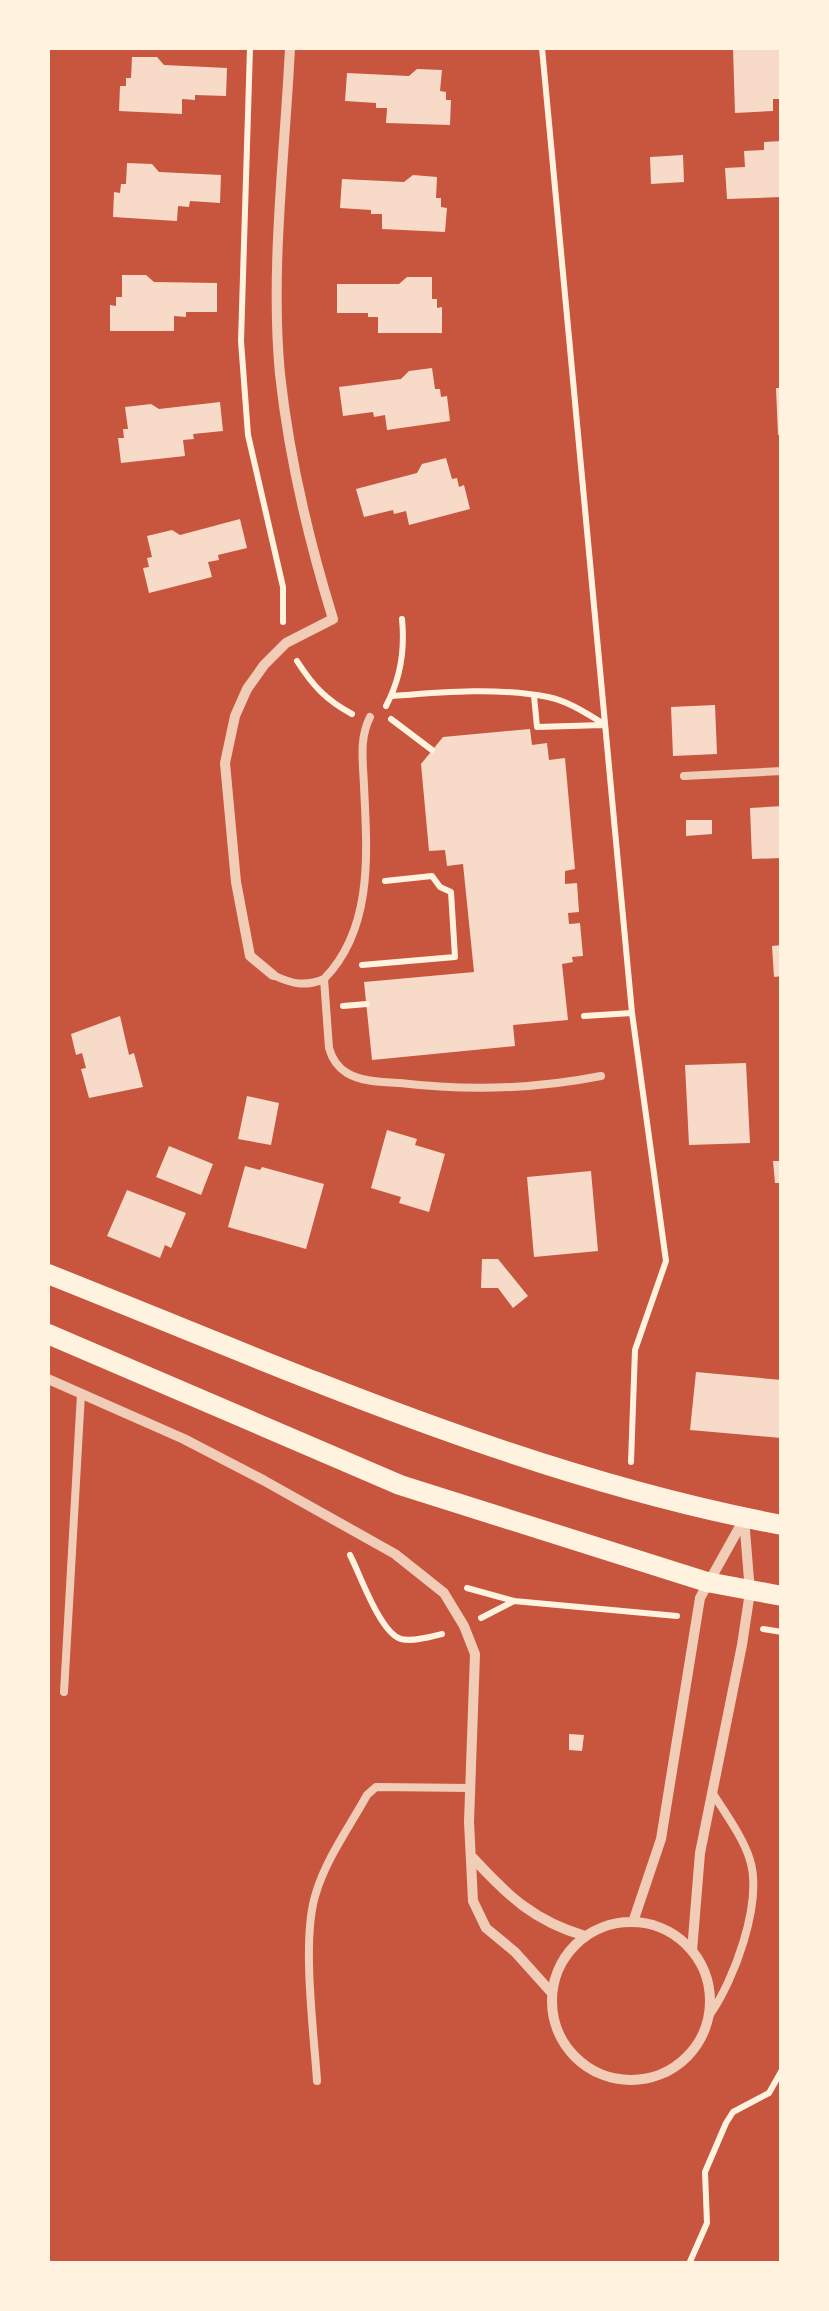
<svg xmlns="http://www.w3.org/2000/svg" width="829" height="2311" font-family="'Playfair Display',serif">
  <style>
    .building { fill: #f7dbc8 }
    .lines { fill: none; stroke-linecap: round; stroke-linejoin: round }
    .path { stroke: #fff3e0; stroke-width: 6 }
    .service { stroke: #f1ccb7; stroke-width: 8 }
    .minor { stroke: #f1ccb7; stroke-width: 10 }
    .secondary { stroke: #fff3e0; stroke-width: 20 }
  </style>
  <rect width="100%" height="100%" fill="#c8553d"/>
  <path class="building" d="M733 48H782V99H773V111L735 113Z
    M132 57H157L164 65 227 68 226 96 195 95V100L182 99V114L119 111 120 86H126V78H131Z
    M417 69 442 70 440 91 446 92V100H451L450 125 386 123 387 108H376V103L345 101 347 73 409 76Z
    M782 141V197L727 199 725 168 745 167 744 151 764 150V142Z
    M683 155 684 182 651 184 650 157Z
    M127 163 152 164 159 172 221 175 220 203 190 201 189 207 178 206 177 221 113 217 114 192 120 193 121 184H126Z
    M413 175 437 177 436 198H441V207L447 208 445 232 382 229V214H371V210L340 208 342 179 404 182Z
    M122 275H146L154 282 217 283V312H186V317L174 316V331H110V305L116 306V297H122Z
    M407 277H432V299H437V308L442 307V333H378V317H368V313H337V284H399Z
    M432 368 435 389H440L441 397 447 396 450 421 387 430 385 415 374 417 373 412 343 416 339 387 401 379 409 371Z
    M776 388H782V435H778Z
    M220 402 223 431 193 434 194 439 183 440 185 456 121 463 118 438H124L123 429H128L125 407 151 404 159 409Z
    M446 458 452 479 457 478 459 487 464 485 470 509 409 525 406 511 394 514 393 510 364 517 356 489 417 473 422 464Z
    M240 519 247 548 218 555 219 560 208 562 212 577 149 593 143 568 149 567 147 558 152 557 147 536 172 530 180 535Z
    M715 705 717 754 673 756 671 707Z
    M530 729 532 745 547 743 549 760 565 758 575 869 565 871V884L577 883 579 912 568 913 569 924 580 923 583 956 572 957 573 962 562 964 568 1020 513 1025 515 1046 372 1060 364 982 474 972 463 864 447 866 445 850 429 851 421 764 443 737Z
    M782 806V858L752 859 750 808Z
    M686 820H712V834L686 836Z
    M782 945V976L774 977 772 946Z
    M120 1016 129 1055 134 1053 143 1087 89 1098 81 1069 86 1068 82 1053 76 1055 71 1034Z
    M746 1063 750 1143 689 1145 685 1065Z
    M247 1096 279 1103 271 1145 238 1139Z
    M387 1130 417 1139 415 1145 445 1154 429 1212 399 1203 401 1197 371 1188Z
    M169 1146 213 1164 201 1195 156 1177Z
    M773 1161H782V1183H775Z
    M245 1166 260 1170 262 1167 324 1184 306 1249 228 1227Z
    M591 1171 598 1251 534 1257 527 1177Z
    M127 1190 186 1213 171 1248 165 1245 160 1258 107 1236Z
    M482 1259H498L528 1296 513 1308 498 1288H481Z
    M696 1372 782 1380 781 1438 690 1430Z
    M569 1734 584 1735 582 1751 569 1750Z"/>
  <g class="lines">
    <path class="path" d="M250 48 241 341 248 435 283 587V622
      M542 48 632 1013 584 1016
      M297 661C313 686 326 700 352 714
      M392 696C442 692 497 687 548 697 568 701 586 713 604 724
      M534 696 537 727 603 725
      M386 706C400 680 405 649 402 619
      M391 719 432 750
      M362 965 455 957 451 892 440 887 432 876 385 881
      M343 1006 367 1004
      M631 1462 635 1350 666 1261 632 1013
      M350 1555C360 1574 380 1633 401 1639 413 1642 430 1637 442 1634
      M467 1588 514 1601 677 1616
      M481 1618 514 1601
      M763 1629 782 1632
      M689 2264 707 2223 705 2172 726 2123 733 2112 769 2093 782 2070"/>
    <path class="service" d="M684 776 782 771
      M273 975C292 984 305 987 324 979L329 1048C332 1059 337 1067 347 1073 362 1082 382 1082 400 1083 467 1091 535 1089 601 1076
      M324 979C374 928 367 851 364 786 363 762 359 739 370 717
      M64 1692 81 1394
      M709 2016C734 1981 763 1903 750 1860 743 1837 725 1813 712 1792
      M317 2081C314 2032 301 1938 316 1893 326 1859 350 1826 367 1795L376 1787 471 1788"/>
    <path class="minor" d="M273 975 250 956 236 882 225 763 235 716 247 689 264 665 286 643 333 619C308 538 289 458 280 374 270 270 285 152 290 48
      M48 1379 184 1439 263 1480 395 1554 444 1593 464 1626 475 1654 469 1822 473 1901 486 1928 515 1952 551 1992
      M473 1858C508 1896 534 1921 585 1936
      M552 2001a79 79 0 1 1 158 0a79 79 0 1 1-158 0Z
      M633 1922 661 1839 700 1598 744 1519
      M692 1951 700 1853 742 1645 750 1592 744 1518"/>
    <path class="secondary" d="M48 1274C287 1369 526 1477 782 1525
      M48 1334 400 1485 707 1582 782 1596"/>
  </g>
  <rect width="829" height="2311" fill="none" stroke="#fff3e0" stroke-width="100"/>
</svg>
